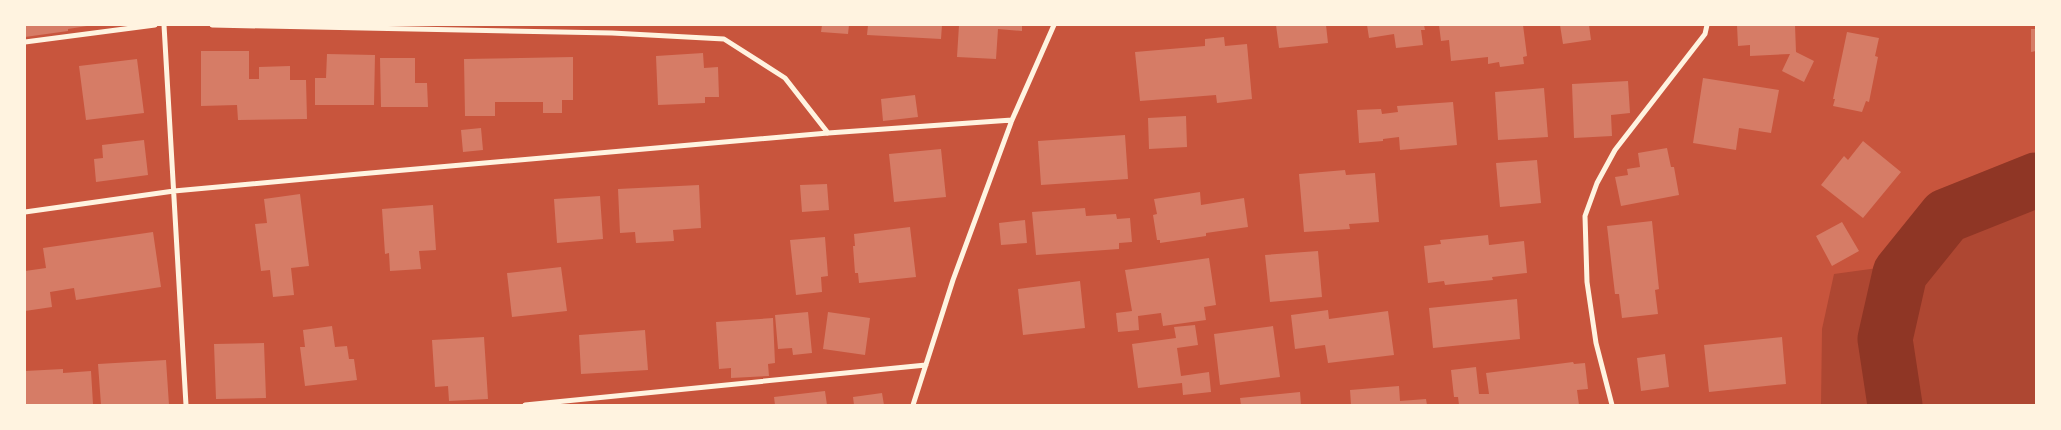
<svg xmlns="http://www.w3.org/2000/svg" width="2061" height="430" font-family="'Titillium Web',sans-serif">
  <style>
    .green { fill: #ae4732 }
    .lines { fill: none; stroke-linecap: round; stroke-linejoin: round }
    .river { stroke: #8f3625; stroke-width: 55 }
    .building { fill: #d67c66 }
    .minor { stroke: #fff3e0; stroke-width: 5 }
  </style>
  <rect width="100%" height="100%" fill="#c8553d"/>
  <path class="green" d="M2036 196V405H1908L1898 339 1903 301 1932 258 1957 232 1996 210Z
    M1885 267 1878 302V374L1884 405H1821L1822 329 1834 274Z"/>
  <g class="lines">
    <path class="river" d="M1895 405 1885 339 1900 273 1946 216 2036 180"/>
  </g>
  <path class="building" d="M25 25H87V26L68 29V31L25 37Z
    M822 25H849L848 34 821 32Z
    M868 25H942L941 39 867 35Z
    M959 25H1022V31L998 29 996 59 957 57Z
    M1276 25H1326L1328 43 1279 48Z
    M1367 25H1424L1425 30H1421L1423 45 1396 48 1394 34 1369 38Z
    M1439 25H1523L1527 56 1523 57 1524 64 1500 67 1499 62 1488 64V57L1451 61 1449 40 1441 41Z
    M1560 25H1589L1591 40 1563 44Z
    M1737 25H1795L1796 52 1814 61 1804 82 1782 71 1790 54 1750 56V45L1738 46Z
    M2031 29H2036V51L2031 52Z
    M1847 32 1879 38 1875 56 1878 57 1869 102 1866 101 1862 112 1833 106 1835 99H1833Z
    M1224 37 1225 46 1247 44 1252 99 1217 103 1216 95 1140 101 1135 52 1205 46V39Z
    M201 51H249V79H259V67L290 66V80H306L307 119 238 120 237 105 201 106Z
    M703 53 704 68 718 67 719 97H705V103L658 105 656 56Z
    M327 54 375 55 374 105H315V78H326Z
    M573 57V100H562V113H543V102H495V116H465L464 59Z
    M380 58H415V83H427L428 107H381Z
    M137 59 144 113 86 120 79 66Z
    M1703 78 1779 90 1771 133 1739 128 1736 150 1693 143Z
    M1628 81 1630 113 1611 115 1612 136 1574 138 1572 84Z
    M1544 88 1548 137 1498 140 1495 92Z
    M915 95 918 117 883 121 881 99Z
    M1453 102 1457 145 1400 150 1399 137 1383 139V141L1359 143 1357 110 1381 109 1382 114 1398 112 1397 106Z
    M1186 116 1187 147 1149 149 1148 118Z
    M481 128 483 150 463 152 461 130Z
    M1125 135 1128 179 1041 185 1038 141Z
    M144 140 148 175 96 182 94 159 103 158 102 145Z
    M1863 141 1901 172 1863 218 1821 185 1844 156 1848 160Z
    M1667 148 1671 167H1674L1679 195 1621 206 1615 177 1628 175 1627 169 1640 167 1638 153Z
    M941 149 946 197 894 202 889 154Z
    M1537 160 1541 203 1500 207 1496 163Z
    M1345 170 1346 175 1375 173 1379 222 1349 224 1350 229 1304 232 1299 174Z
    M827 184 829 210 802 212 800 185Z
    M699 185 701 228 673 230 674 241 636 243 635 232 620 233 618 189Z
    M1200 192 1201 205 1244 198 1248 227 1206 233V236L1160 243V240H1157L1153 215 1157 214 1154 199Z
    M300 194 309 266 291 268 294 295 273 297 270 270 261 271 255 224 267 223 264 199Z
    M600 196 603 239 557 243 554 199Z
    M433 205 436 250 419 251 421 269 390 271 389 253 385 254 382 209Z
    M1085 208 1086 216 1116 214 1117 219 1130 218 1132 242 1119 243V249L1036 255 1032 212Z
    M1025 220 1027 243 1001 245 999 223Z
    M1652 221 1659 289 1655 290 1658 314 1622 318 1619 294H1615L1607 226Z
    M1842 222 1859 251 1832 266 1816 236Z
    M910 227 916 277 859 283 858 273H855L853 246H855L854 234Z
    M153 232 161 287 76 300 74 288 50 292 52 307 25 311V271L46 268 43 248Z
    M1488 235 1489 245 1524 241 1527 273 1492 277 1493 280 1445 285 1444 281 1428 283 1424 246 1441 244 1440 240Z
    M825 237 828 276 821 277 822 292 796 295 790 240Z
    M1318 251 1322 297 1270 302 1265 255Z
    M1209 258 1216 305 1204 307 1206 320 1163 326 1161 313 1138 316 1139 330 1118 332 1116 313 1132 311 1125 270Z
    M561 267 567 311 512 317 507 273Z
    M1080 281 1085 328 1023 335 1018 289Z
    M1517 299 1520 339 1433 348 1429 308Z
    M1328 310 1329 319 1388 311 1394 355 1328 363 1325 345 1295 349 1291 315Z
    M808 312 812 353 793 355 792 348 778 349 775 315Z
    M828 312 870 318 865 355 823 349Z
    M773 318 775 363 768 364 769 376 731 378V368L719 369 716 322Z
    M1195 325 1198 345 1177 348 1181 376 1209 372 1211 392 1183 395 1182 383 1138 388 1132 344 1176 338 1174 327Z
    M332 326 335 347 347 346 349 359H354L357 380 305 386 300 347H305L303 330Z
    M1273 326 1280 377 1220 385 1214 334Z
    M645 330 648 370 581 374 579 335Z
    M484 337 488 399 449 401 448 386 435 387 432 340Z
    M1782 337 1786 384 1709 392 1704 345Z
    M264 343 266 398 216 399 214 344Z
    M1665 354 1669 387 1641 391 1637 358Z
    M166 360 169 405H101L98 364Z
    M1573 362 1574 364 1585 363 1588 389 1577 390 1579 405H1459L1458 397H1454L1451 370 1476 367 1479 394H1489L1486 373Z
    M63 369V373L91 371 93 404 25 405V371Z
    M1399 386 1400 401 1426 399 1427 405H1351L1350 390Z
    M825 391 827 405H775L774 397Z
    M1300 392 1301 405H1241L1240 398Z
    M882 393 884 405H854L853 397Z"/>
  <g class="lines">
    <path class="minor" d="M164 25 186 405
      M212 25 612 33 724 39 785 78 828 133
      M25 42 155 25
      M25 212 174 191 359 174 828 133 1012 120
      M525 405 926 365
      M913 405 953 280 1012 120 1054 25
      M1612 405 1596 343 1587 282 1585 216 1597 183 1615 150 1705 34 1707 25"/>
  </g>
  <rect width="2061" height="430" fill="none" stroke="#fff3e0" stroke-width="52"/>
</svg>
